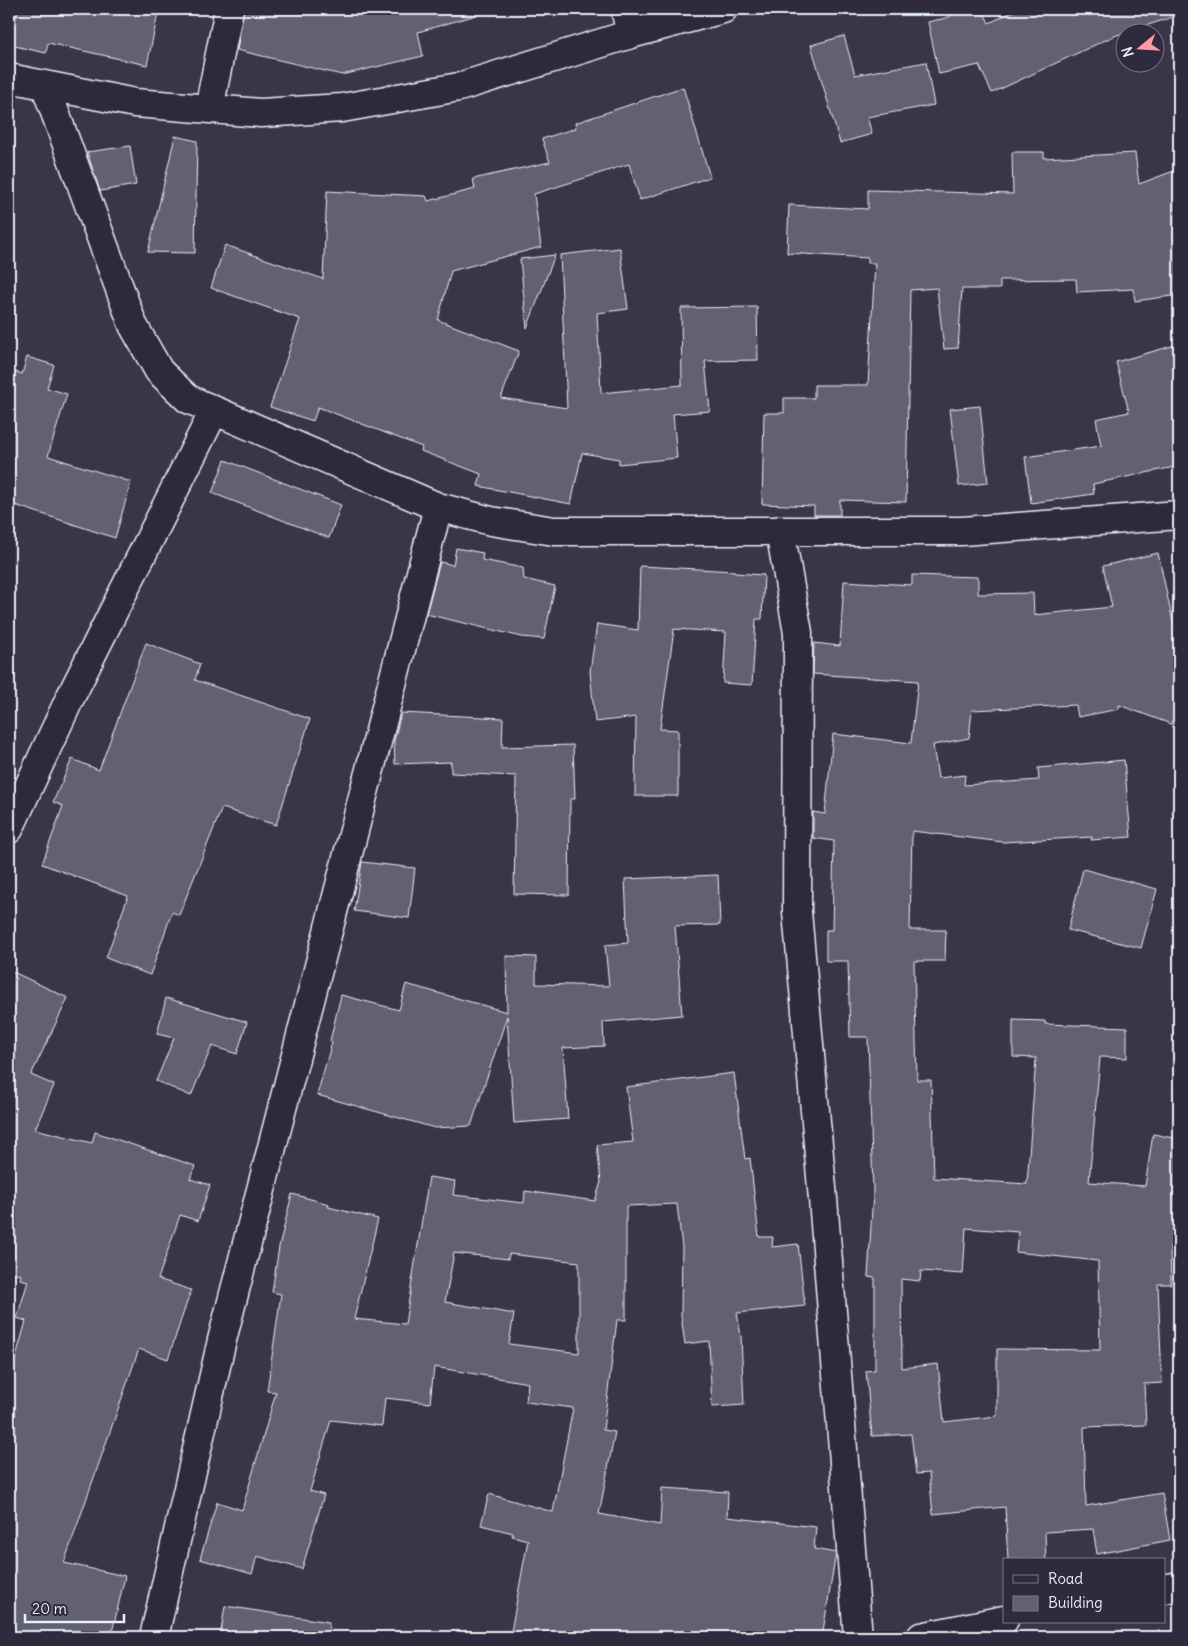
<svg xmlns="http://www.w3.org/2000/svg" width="1188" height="1646" font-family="Delius,sans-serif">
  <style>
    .building { fill: #636171; stroke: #e8f1f8; fill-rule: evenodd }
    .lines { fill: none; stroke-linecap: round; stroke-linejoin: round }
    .street-casing { stroke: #e8f1f8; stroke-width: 31 }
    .street { stroke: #2f2a3d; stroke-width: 28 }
  </style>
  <rect width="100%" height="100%" fill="#3a3648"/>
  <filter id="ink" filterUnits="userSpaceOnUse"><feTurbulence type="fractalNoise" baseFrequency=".02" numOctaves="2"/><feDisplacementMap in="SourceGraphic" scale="10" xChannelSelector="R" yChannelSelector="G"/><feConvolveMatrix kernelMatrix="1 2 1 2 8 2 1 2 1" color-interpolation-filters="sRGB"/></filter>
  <g filter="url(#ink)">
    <path class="building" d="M18 9H159L147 65 48 43 46 53 10 45Z
      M244 9H472L473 16 418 32 423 56 342 75 237 50Z
      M965 9H982L989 23 1019 9H1179V15L1114 36 992 93 979 65 939 74 928 22 946 18Z
      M844 36 855 75 926 62 934 105 867 117 872 134 840 143 811 45Z
      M683 87 710 177 640 200 629 164 534 194 541 247 451 271 438 320 519 351 501 398 567 408 560 255 620 248 628 309 597 313 601 393 682 385 681 308 757 307 758 360 705 361 710 411 673 414 677 458 619 464V459L582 453 571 504 478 486 481 474 421 451 422 447 318 407 313 421 270 407 300 319 211 288 225 245 323 279 327 191 426 196 428 201 475 189 473 179 550 162 542 139 576 128 575 123Z
      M175 136 197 141 195 253 148 252Z
      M130 146 136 185 100 191 87 152Z
      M1012 152H1044V158L1135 153 1139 184 1179 169V295L1135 301 1133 289 1077 292 1076 279 1000 280V289H962L958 348 944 349 937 288 910 290 906 502 840 500V515H814V506L762 504 764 413H784V398H814V385H868L875 263H868V258L787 253 789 205 868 209V190L1013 194Z
      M555 255 527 328 520 259Z
      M1179 344V466L1093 484 1094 494 1031 503 1025 457 1101 446 1096 419 1129 412 1116 362Z
      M27 357 54 365 47 388 67 394 48 456 131 482 115 538 9 503V370L22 374Z
      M980 406 988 483 959 486 950 409Z
      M225 460 341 505 329 538 212 493Z
      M456 548 483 553 482 560 523 568 524 579 555 586 544 639 522 637 426 614 440 562 453 565Z
      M1158 553 1173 622 1179 620V703L1171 724 1119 705V709L1078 717 1076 705 972 710 969 738 933 745 938 778 965 775 964 785 1039 780 1038 768 1124 760 1131 837 1091 840 1092 837 1003 842 912 831 910 930H946L945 961H914L917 1080H931L934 1178 1027 1184 1036 1058 1013 1057V1020L1045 1021V1024L1127 1027V1058L1100 1057 1089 1182 1145 1186 1153 1134 1179 1139V1247L1170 1246 1171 1284H1158L1162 1383 1144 1384 1146 1425 1084 1427 1086 1506 1162 1493 1170 1540 1097 1554 1093 1529 1045 1532 1046 1560H1008L1005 1507 933 1514 929 1473 916 1474 911 1434 872 1436 866 1371 875 1370V1278L868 1277 873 1192 868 1037H850L848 961H826V930H832L834 841 813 838V812L825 814 833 734 911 743 918 681 813 674 814 643 840 646 844 581 912 585V575L978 577V594L1033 593 1034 615 1112 607 1103 566ZM966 1228 1018 1232 1016 1252 1098 1261 1100 1350 997 1349V1416L944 1422 938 1364 902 1368 901 1279 920 1281 921 1271 963 1274Z
      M640 566 735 571V573L764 575 762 619H756L752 685 723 683 726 632 674 629 660 729 678 730V796H635L636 717 595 722 590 671 597 624 638 630Z
      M146 643 200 664 195 680 310 719 276 825 222 808 179 915 172 912 150 975 106 958 128 896 42 864 63 806 53 802 72 759 99 770Z
      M401 713 503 718 502 747 573 745 575 799H570L569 895 514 894 516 776 451 773V762L395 764 394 741Z
      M362 862 415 868 409 918 354 911Z
      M1083 869 1157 889 1141 948 1068 930Z
      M718 875 720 925 675 926 682 1015 603 1022 604 1046 563 1048 568 1119 514 1123 507 1016 471 1126 435 1128 317 1095 332 1042 330 1041 341 995 399 1010 406 984 507 1012 506 956 536 957V984L609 986 605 945 628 943 625 879Z
      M9 970 68 998 31 1075 54 1085 35 1129 92 1143 95 1132 195 1166 190 1179 210 1185 198 1221 180 1215 158 1279 191 1290 168 1359 139 1349 64 1563 125 1576 111 1637H9V1382L26 1321 17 1318 28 1281 20 1279 21 1275 9 1271Z
      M166 998 247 1022 237 1054 212 1046 191 1096 156 1081 174 1038 157 1034Z
      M734 1073 745 1159 750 1158 759 1237H773L772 1247 798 1244 805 1306 737 1313 741 1336 744 1405 712 1407 709 1341 685 1344 681 1316 682 1247 677 1204 626 1206V1320H617L603 1430 615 1432 599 1514 660 1525 662 1488 728 1492 727 1517 816 1527 814 1549 836 1553 822 1637 794 1633V1637H510L528 1540 512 1536 513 1533 481 1525 489 1494 553 1512 573 1408 526 1402 528 1383 434 1367 430 1403 385 1398 382 1426 331 1420 310 1491 324 1495 302 1569 257 1556 252 1574 200 1559 217 1502 242 1510 276 1392 267 1391 281 1294 272 1292 279 1247 292 1194 329 1204 328 1207 378 1219 354 1319 405 1324 429 1177 455 1181 453 1195 524 1203 525 1191 595 1201 601 1182 597 1145 633 1142 626 1087ZM454 1253 508 1259 509 1254 579 1262V1353L509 1344 514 1314 445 1302Z
      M225 1606 329 1622 328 1637H220Z"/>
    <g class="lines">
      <g class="street-casing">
        <path id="street" d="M625 9 631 34
          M9 78 135 103 261 113 342 108 459 87 631 34 723 9
          M45 85 133 325 159 371 188 399 438 507 491 521 554 531H962L1179 515
          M209 109 229 9
          M780 530 798 633 797 912 823 1199 858 1637
          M9 829 70 698 214 411
          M1164 1589 1179 1586
          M154 1637 222 1340 438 507
          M921 1637 1004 1620"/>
      </g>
      <use href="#street" class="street"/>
    </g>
  </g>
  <rect width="1188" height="1646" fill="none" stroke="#2f2a3d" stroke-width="30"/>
  <rect x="15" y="15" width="1158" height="1616" fill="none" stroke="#e8f1f8" stroke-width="2" filter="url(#ink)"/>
  <rect x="1003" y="1558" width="162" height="65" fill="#2f2a3d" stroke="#797a88"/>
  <rect x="1013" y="1575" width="25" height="8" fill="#2f2a3d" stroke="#797a88"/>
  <text x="1048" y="1584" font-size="15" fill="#e8f1f8">Road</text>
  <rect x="1013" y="1596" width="25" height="15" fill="#636171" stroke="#797a88"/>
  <text x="1048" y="1608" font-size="15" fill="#e8f1f8">Building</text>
  <g transform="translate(1140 48) rotate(252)"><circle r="24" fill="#2f2a3d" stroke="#797a88"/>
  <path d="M0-4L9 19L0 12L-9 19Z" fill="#ff9aa2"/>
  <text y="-8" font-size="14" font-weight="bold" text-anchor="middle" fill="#e8f1f8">N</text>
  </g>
  <path d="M25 1614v8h99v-8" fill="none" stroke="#e8f1f8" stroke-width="2.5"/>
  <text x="32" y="1614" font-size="15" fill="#e8f1f8" stroke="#2f2a3d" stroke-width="4" paint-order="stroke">20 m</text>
</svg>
